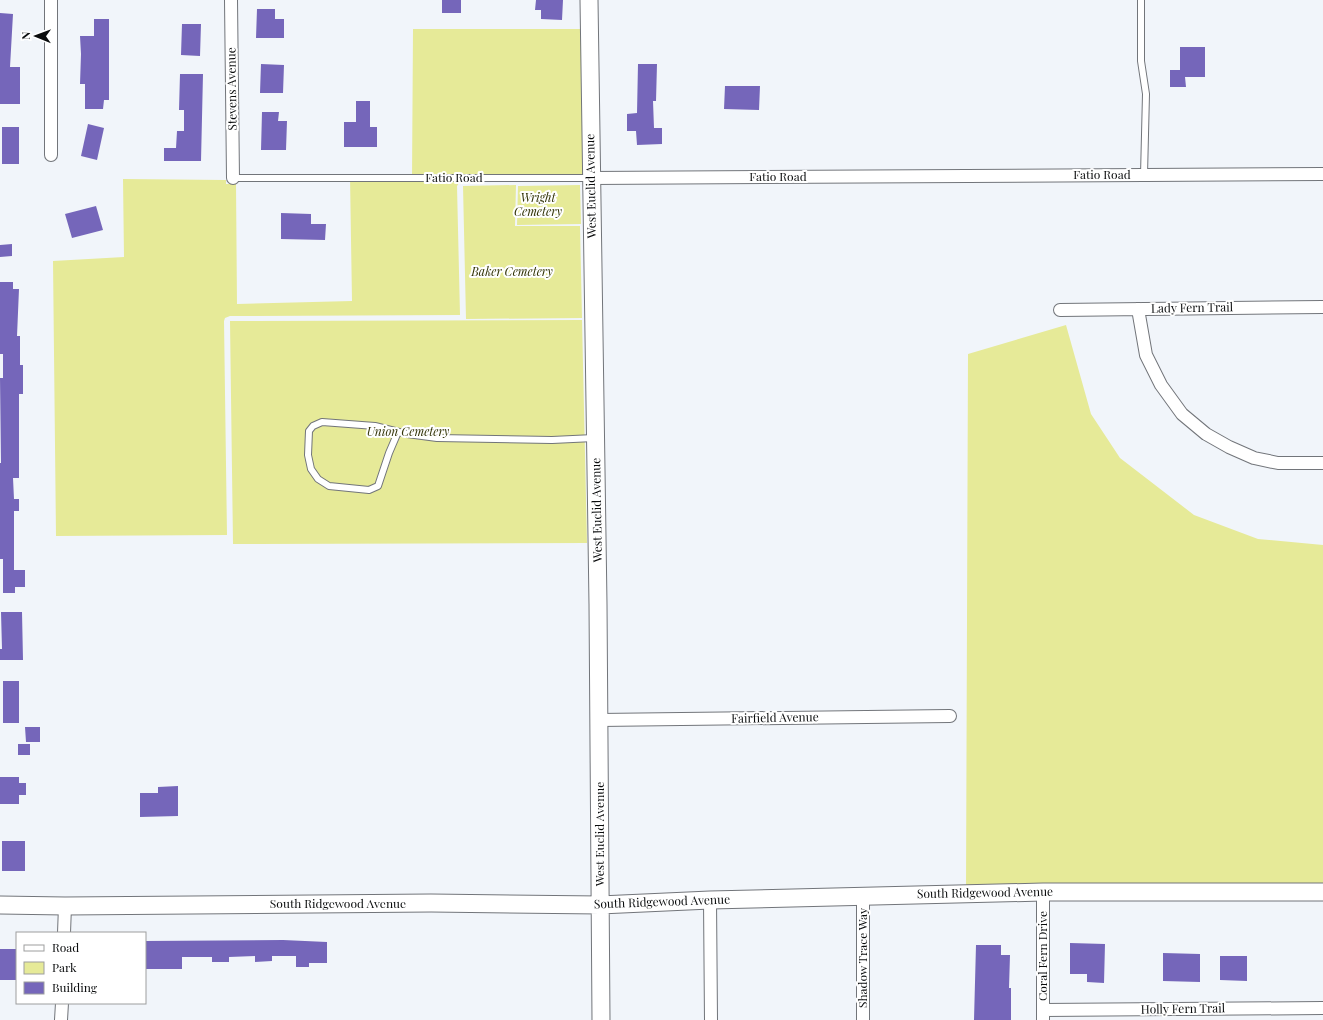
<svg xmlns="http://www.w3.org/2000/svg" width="1323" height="1020" font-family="'Playfair Display',serif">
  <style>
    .green { fill: #e6ea98 }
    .building { fill: #7566ba }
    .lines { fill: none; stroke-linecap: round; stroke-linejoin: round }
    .lane-casing { stroke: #72757a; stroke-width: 8 }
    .street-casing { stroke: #72757a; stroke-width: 14 }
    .secondary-casing { stroke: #72757a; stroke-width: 19 }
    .lane { stroke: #fff; stroke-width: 6 }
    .street { stroke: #fff; stroke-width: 12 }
    .secondary { stroke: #fff; stroke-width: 17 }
    .labels { text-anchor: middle; stroke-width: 4; stroke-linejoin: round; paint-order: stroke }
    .street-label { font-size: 12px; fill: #0a0c0d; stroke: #fff }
    .park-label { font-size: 12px; font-style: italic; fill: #323306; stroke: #fff }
  </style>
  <rect width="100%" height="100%" fill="#f1f5fa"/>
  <path class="green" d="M413 29H583L584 181 580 180 463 181 459 183 457 186 460 315 230 316 225 318 224 321 227 535 56 536 53 261 124 257 123 179 226 180V184H236L237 304 352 301 350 176 412 178Z
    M516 185 515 226H580L582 318 466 319 463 186Z
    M580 185 581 224 517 225 518 186Z
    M582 320 587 543 233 544 230 321Z
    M1066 325 1091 414 1120 458 1194 515 1258 539 1323 545V886L966 887 968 354Z"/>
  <path class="building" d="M442 0H461V13H442Z
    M536 0H563L562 20 541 19V10H535Z
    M257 9H275V19H284V38H256Z
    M0 13 13 14 10 67H20V104H0Z
    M94 19H109V100H104L103 109H85V84H80L81 54 80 36H94Z
    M182 24H201L200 56 181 55Z
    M1180 47H1205V77H1185L1186 87H1170V70H1180Z
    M261 64 284 65 283 93H260Z
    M638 64H657L656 101H653L654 128H662V144L637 145 636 131H627V114L637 113Z
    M180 74H203L201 161H164V148H176L177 131H184V110H179Z
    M725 86H760L759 110 724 109Z
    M356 101H370V127H377V147H344V122H356Z
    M262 112H279L278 121H287L286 150H261Z
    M88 124 104 128 97 160 81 156Z
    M2 127H19V164H2Z
    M96 206 103 230 72 238 65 214Z
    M281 213 311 214V224H326L325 240 281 239Z
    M12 244V256L0 257V245Z
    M0 282H13V289H19L17 336H20V365H23V394H19V478H13L14 499H19V511H14V570H25V587H15V593H3V559H0V463H1L0 378H3V354H0Z
    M1 612H22L23 660H0V649H2Z
    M3 681H19V723H3Z
    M25 727H40V742H26Z
    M18 744H30V755H18Z
    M0 777H19V783H26V795H19V804H0Z
    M178 786V816L140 817V793H158V787Z
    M2 841H25V871H2Z
    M283 940 327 942V963H309V967H296V956H272V961L255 962V956L229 957V962H212V957H182V969H145V941Z
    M1070 943 1105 944 1104 983 1087 982V974H1070Z
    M976 945H1001V955H1010L1009 988H1011V1020H974Z
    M0 949H17V980H0Z
    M1163 953 1200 954V982L1163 981Z
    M1220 956H1247V981L1220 980Z"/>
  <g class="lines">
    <g class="lane-casing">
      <path id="lane" d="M1141 0V61L1146 94 1144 175
        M233 178H591
        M398 432 389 453 378 486 369 490 329 486 318 479 311 469 308 455 309 431 313 426 322 422 375 426 407 434 437 438 552 440 594 438"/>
    </g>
    <g class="street-casing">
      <path id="street" d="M231 0 233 178
        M51 155V0
        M591 178 1323 174
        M1138 309 1146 355 1161 385 1182 414 1206 434 1229 447 1254 458 1278 463H1323
        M1060 310 1323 307
        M599 720 950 716
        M1043 892V1020
        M863 896V1020
        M710 900 711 1020
        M64 933 65 906
        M1043 1010 1323 1008
        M61 1020 62 1003"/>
    </g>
    <g class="secondary-casing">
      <path id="secondary" d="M589 0 598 604 601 1020
        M0 905 65 906 431 903 600 905 710 900 1043 892H1323"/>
    </g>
    <use href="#lane" class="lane"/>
    <use href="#street" class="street"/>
    <use href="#secondary" class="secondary"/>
  </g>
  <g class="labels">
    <g class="street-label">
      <text transform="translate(232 89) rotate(-91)" y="4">Stevens Avenue</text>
      <text x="1102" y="179">Fatio Road</text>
      <text x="778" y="181">Fatio Road</text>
      <text x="454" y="182">Fatio Road</text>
      <text transform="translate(591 186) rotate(-91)" y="4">West Euclid Avenue</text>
      <text transform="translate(1192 308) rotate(-1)" y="4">Lady Fern Trail</text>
      <text transform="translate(597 510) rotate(-91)" y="4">West Euclid Avenue</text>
      <text transform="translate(775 718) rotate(-1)" y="4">Fairfield Avenue</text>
      <text transform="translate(600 834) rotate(-90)" y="4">West Euclid Avenue</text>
      <text transform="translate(985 893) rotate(-1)" y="4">South Ridgewood Avenue</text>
      <text transform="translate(662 902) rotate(-2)" y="4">South Ridgewood Avenue</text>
      <text x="338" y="908">South Ridgewood Avenue</text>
      <text transform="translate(1043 956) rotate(-90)" y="4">Coral Fern Drive</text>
      <text transform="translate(863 958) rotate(-90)" y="4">Shadow Trace Way</text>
      <text transform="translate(1183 1009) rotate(-1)" y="4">Holly Fern Trail</text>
    </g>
    <g class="park-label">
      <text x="538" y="202">Wright<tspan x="538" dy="14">Cemetery</tspan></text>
      <text x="512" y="276">Baker Cemetery</text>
      <text x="408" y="436">Union Cemetery</text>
    </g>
  </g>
  <rect x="16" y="932" width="130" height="72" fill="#ffffff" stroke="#9d9e9e"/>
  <rect x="24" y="945" width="20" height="6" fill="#ffffff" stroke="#9d9e9e"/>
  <text x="52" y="952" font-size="12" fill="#0a0c0d">Road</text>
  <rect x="24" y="962" width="20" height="12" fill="#e6ea98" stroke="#9d9e9e"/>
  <text x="52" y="972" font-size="12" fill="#0a0c0d">Park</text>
  <rect x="24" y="982" width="20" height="12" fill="#7566ba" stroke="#9d9e9e"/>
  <text x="52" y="992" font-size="12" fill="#0a0c0d">Building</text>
  <g transform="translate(36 36) rotate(271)" stroke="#ffffff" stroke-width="3" paint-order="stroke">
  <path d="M0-3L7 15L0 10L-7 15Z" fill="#0a0c0d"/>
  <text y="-6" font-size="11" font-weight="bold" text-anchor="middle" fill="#0a0c0d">N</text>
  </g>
</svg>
